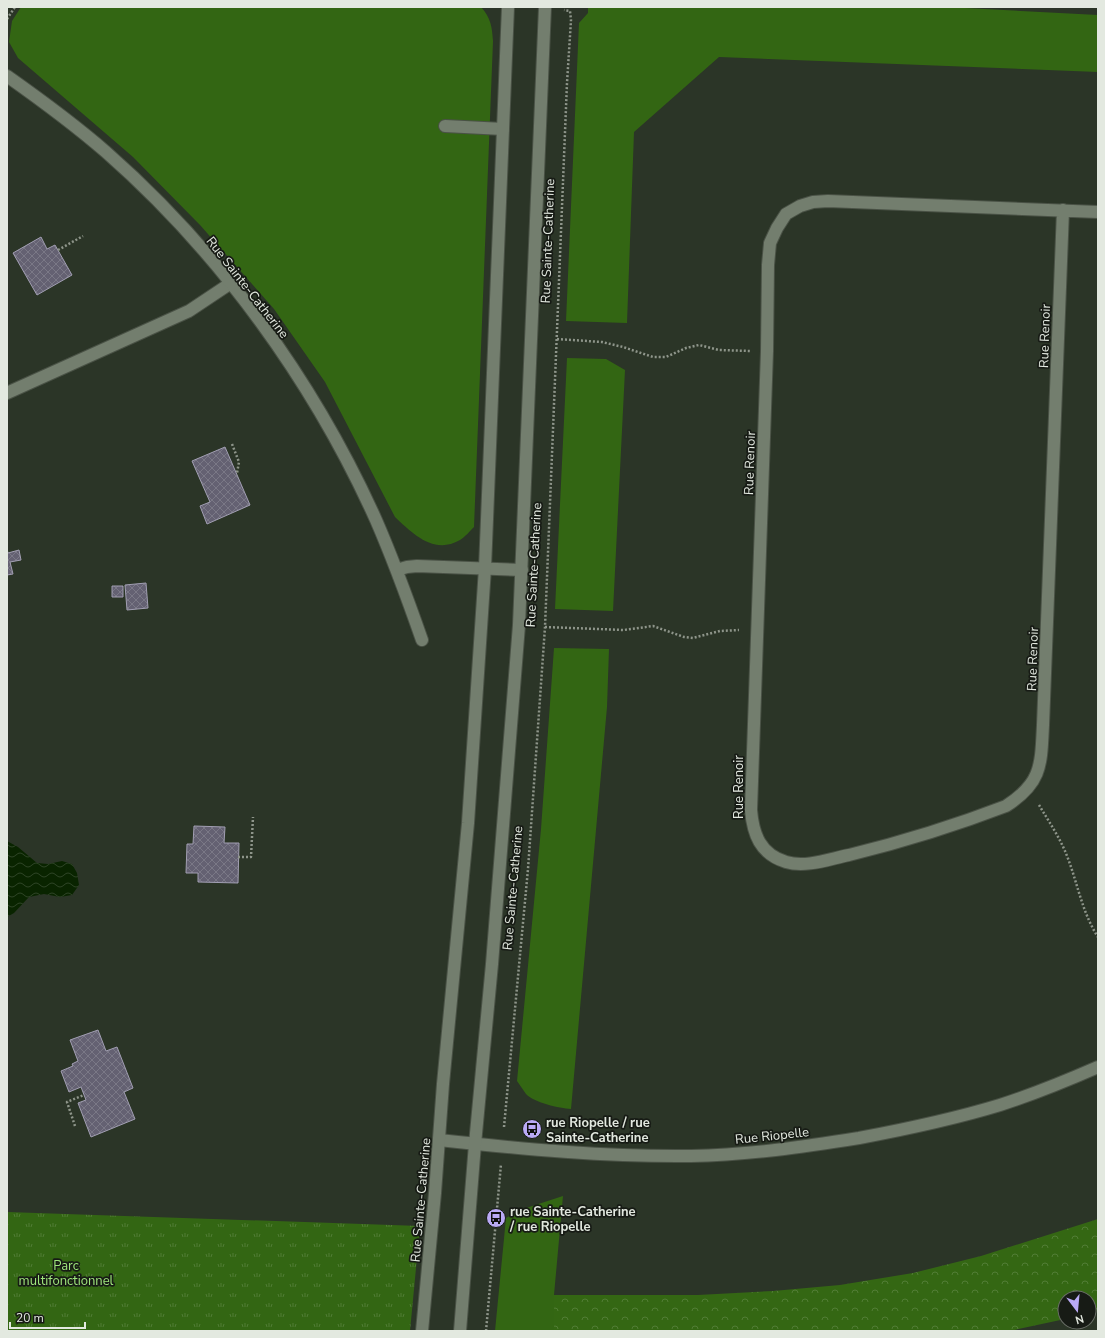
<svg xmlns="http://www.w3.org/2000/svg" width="1105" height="1338" font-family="'Nunito Sans',sans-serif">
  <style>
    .grass { fill: #336613 }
    .forest { fill: url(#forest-crowns) }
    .park { fill: url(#park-tufts) }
    .water { fill: url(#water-waves) }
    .building { fill: url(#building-cross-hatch); stroke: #a29fb3 }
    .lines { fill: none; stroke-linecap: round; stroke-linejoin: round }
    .lane-casing { stroke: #4a5246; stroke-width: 14 }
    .street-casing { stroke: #4a5246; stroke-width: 14 }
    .secondary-casing { stroke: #4a5246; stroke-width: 14 }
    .path { stroke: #8e958a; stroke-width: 2.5; stroke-dasharray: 2 2; stroke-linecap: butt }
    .lane { stroke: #737e6e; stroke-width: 12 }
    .street { stroke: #737e6e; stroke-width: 12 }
    .secondary { stroke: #737e6e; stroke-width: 12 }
    .labels { text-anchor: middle; stroke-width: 3.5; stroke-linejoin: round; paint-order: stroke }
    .street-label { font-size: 13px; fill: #e3e9e0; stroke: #171b15 }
    .poi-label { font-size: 13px; font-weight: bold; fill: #e3e9e0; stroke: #171b15; text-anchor: start }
    .park-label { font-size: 13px; fill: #9fe67c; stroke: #171b15 }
  </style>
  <defs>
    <pattern id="forest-crowns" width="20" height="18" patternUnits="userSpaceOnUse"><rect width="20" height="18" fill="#346713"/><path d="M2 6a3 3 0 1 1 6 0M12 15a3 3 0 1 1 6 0" fill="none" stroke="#517d35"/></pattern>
    <pattern id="park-tufts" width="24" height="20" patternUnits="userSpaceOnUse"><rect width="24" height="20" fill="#336613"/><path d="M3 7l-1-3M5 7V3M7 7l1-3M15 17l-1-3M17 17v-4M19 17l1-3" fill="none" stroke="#507c35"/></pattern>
    <pattern id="water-waves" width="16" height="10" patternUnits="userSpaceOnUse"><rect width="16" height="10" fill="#092400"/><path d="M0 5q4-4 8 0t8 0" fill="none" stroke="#2d4425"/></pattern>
    <pattern id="building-cross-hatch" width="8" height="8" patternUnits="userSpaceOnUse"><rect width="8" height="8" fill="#646172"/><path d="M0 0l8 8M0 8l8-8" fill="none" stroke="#7a7886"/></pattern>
  </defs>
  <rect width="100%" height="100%" fill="#2b3527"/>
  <path class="grass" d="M21 7H481C491 18 492 27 493 41L474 527C470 531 465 537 460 540 434 555 413 534 395 517L325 382 274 309 200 225 133 157 18 58 9 42 12 21Z
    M588 7H946L1098 15V72L719 57 634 132 627 323 566 321 579 23 588 13Z
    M567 358 606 359 625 370 613 611 555 609Z
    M554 648 609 649 607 707 571 1109C559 1108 535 1103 526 1094 523 1090 520 1085 517 1081L541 829Z
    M563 1196 554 1295V1331H495L506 1218 520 1210Z"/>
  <path class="forest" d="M1098 1219V1310L1089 1312V1298H1065V1319L1014 1330 1000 1331H554V1295H698L773 1291 840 1285 913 1273 981 1256Z"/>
  <path class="park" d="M7 1212 420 1226 410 1331H7Z"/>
  <path class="water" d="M7 841 18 847 37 863 48 864 62 861 72 864 77 873 79 885 72 895 60 897 44 894 29 897 14 913 7 917Z"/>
  <path class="building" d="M41 237 47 249 55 245 72 275 37 295 13 253Z
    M225 447 250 505 207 524 200 506 210 502 192 461Z
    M7 549 8 553 19 550 21 560 10 562 13 574 7 575Z
    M146 583 148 608 127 610 125 585Z
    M112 586H123V597H112Z
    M194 826 225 827 224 843H239L238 883 198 882V873H186L187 844H193Z
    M98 1030 106 1051 117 1047 133 1088 124 1092 135 1119 91 1137 78 1103 86 1100 81 1087 69 1092 61 1071 73 1066 72 1064 78 1061 70 1040Z"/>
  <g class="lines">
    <g class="lane-casing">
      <path id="lane" d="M445 126 503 129
        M7 393 189 311 231 283"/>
    </g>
    <g class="street-casing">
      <path id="street" d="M7 76C41 100 75 125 106 152 220 252 314 382 376 520 393 559 408 600 422 640
        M1063 210 1043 725C1041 765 1042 783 1006 806 954 826 902 842 849 855 829 859 806 868 786 862 760 854 753 834 751 810L767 351 768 265 770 243 777 228 786 214 800 206 813 202 828 201 1098 212
        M397 570 407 567 417 566 522 570
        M439 1140C522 1149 607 1157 691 1156 748 1155 803 1147 859 1138 907 1129 954 1119 1000 1105 1034 1094 1066 1081 1098 1067"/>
    </g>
    <g class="secondary-casing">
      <path id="secondary" d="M422 1331 435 1193 443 1084 468 823 485 568 508 7
        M460 1331 475 1144 492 964 519 625 545 7"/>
    </g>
    <path class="path" d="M7 19 15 7
      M58 250 83 236
      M557 339 602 342 623 347 653 357H666L686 348 699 345 719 350 750 351
      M232 444 239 462 237 473
      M545 627 624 630 653 626 684 637 693 638 720 631 739 630
      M1039 805C1048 820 1058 835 1065 851 1077 879 1081 911 1098 937
      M238 857H251L253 817
      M75 1126 67 1102 84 1095
      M504 1127 528 869 545 627 567 83 571 20 570 11 564 10
      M486 1331 501 1164"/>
    <use href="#lane" class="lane"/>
    <use href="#street" class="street"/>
    <use href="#secondary" class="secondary"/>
  </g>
  <defs>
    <g id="bus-disc" transform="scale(1)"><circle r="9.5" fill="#baaaf6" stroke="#171b15"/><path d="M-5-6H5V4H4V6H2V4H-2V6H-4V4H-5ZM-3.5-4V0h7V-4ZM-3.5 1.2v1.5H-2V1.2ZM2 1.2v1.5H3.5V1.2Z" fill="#111"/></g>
  </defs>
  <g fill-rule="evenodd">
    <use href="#bus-disc" x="532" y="1129"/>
    <use href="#bus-disc" x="496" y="1218"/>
  </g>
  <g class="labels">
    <g class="street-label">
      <text transform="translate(547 241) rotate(-88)" y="5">Rue Sainte-Catherine</text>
      <text transform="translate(248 287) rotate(52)" y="5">Rue Sainte-Catherine</text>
      <text transform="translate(1044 336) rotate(-88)" y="5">Rue Renoir</text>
      <text transform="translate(749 463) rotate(-88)" y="5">Rue Renoir</text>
      <text transform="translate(533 565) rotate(-87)" y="5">Rue Sainte-Catherine</text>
      <text transform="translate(1032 659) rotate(-88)" y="5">Rue Renoir</text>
      <text transform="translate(738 787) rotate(-90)" y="5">Rue Renoir</text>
      <text transform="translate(512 888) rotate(-85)" y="5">Rue Sainte-Catherine</text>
      <text transform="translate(772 1135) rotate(-6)" y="5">Rue Riopelle</text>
      <text transform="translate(420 1200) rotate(-85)" y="5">Rue Sainte-Catherine</text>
    </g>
    <g class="poi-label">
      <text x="546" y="1127">rue Riopelle / rue<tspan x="546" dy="15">Sainte-Catherine</tspan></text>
      <text x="510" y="1216">rue Sainte-Catherine<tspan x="510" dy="15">/ rue Riopelle</tspan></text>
    </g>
    <g class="park-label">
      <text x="66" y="1270">Parc<tspan x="66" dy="15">multifonctionnel</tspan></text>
    </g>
  </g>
  <rect width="1105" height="1338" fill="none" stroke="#e3e9e0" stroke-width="16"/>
  <g transform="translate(1077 1310) rotate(164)"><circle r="19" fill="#171b15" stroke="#696d66"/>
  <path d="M0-3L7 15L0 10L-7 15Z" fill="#baaaf6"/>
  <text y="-6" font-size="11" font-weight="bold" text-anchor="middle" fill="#e3e9e0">N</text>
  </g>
  <path d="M10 1322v6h75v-6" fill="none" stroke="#e3e9e0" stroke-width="2"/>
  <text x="16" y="1322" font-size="12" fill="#e3e9e0" stroke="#171b15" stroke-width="3" paint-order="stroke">20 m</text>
</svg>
